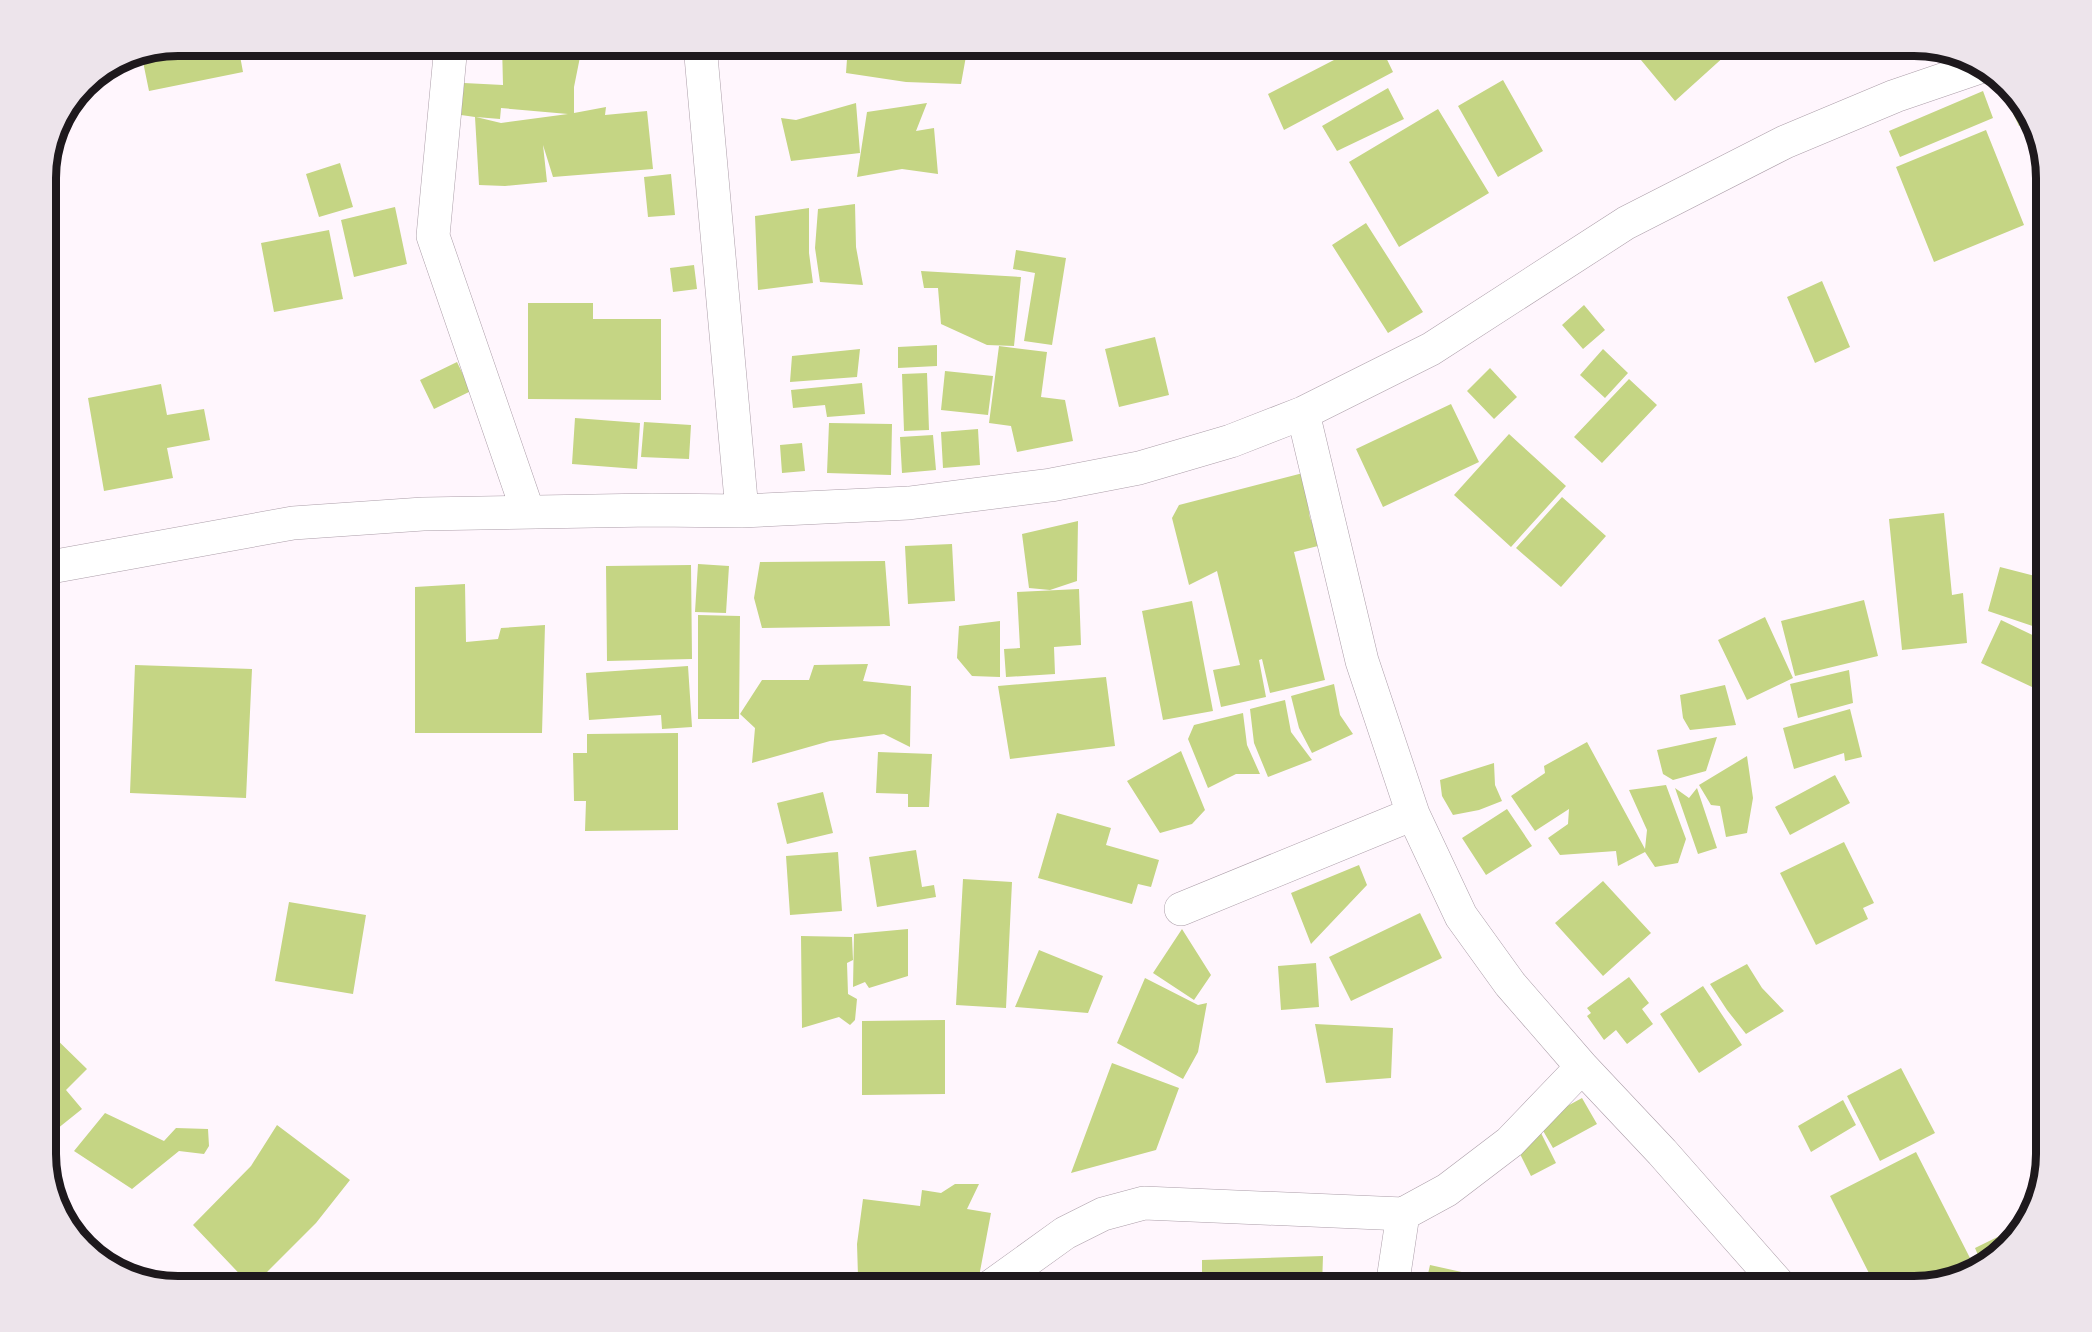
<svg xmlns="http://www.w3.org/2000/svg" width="2092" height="1332" font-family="Montserrat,sans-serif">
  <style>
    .building { fill: #c5d584; fill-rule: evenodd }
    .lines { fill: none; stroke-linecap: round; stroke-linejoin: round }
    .street-casing { stroke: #ac9ea9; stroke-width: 34 }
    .street { stroke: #fff; stroke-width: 33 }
    .rim { fill: none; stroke: #1e191d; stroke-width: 8 }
  </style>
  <rect width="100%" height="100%" fill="#fff6fd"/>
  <path class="building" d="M178 45H238L243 72 149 91 141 52Z
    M290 45H311L304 55Z
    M502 45H526L581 52 574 87V113L606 107 605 115 647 111 653 169 553 177 543 145 547 182 505 186 479 185 475 117 461 115 464 83 503 85ZM501 108 568 114 501 123 476 117 500 119Z
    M848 45H968L961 84 906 82 846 73Z
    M1363 45H1380L1393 72 1284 130 1268 94Z
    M1634 45H1737L1675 101 1631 48Z
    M1773 45H1796L1785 56Z
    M1503 80 1543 151 1498 177 1458 106Z
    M1388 88 1404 119 1337 151 1322 126Z
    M1983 91 1993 118 1900 157 1889 131Z
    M2019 100 2029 112 2032 120 2019 126 2009 105Z
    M856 103 860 153 791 161 781 118 796 120Z
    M927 103 916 131 934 128 938 174 902 169 857 177 867 112Z
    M1438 109 1489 193 1399 247 1349 162Z
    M1986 130 2024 225 1934 262 1896 167Z
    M340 163 353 207 319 217 306 174Z
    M671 174 675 215 648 217 644 177Z
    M855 204 856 247 863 285 820 282 815 248 818 209Z
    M395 207 407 264 354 277 341 220Z
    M809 208V253L813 283 758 290 755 216Z
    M1366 223 1423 312 1388 333 1332 245Z
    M329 230 343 299 274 312 261 243Z
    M1016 250 1066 258 1052 345 1024 341 1035 273 1013 269Z
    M694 265 697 289 673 292 670 268Z
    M921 271 1021 277 1014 346 987 345 941 324 938 288H924Z
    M1822 281 1850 347 1815 363 1787 297Z
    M528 303H593V319H661V400L528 399Z
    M1584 305 1605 330 1583 349 1562 325Z
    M1155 337 1169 395 1119 407 1105 349Z
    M937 345V366L898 368V347Z
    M999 346 1047 352 1041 397 1065 400 1073 441 1017 452 1011 426 989 423Z
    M860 349 857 377 790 382 792 356Z
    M1603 349 1628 373 1605 398 1580 375Z
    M457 362 471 391 434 409 420 380Z
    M1490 368 1517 397 1494 419 1467 391Z
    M945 371 993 376 988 415 941 410Z
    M927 373 929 430 904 431 902 374Z
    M1629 379 1657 405 1602 463 1574 437Z
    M862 383 865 414 827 417 825 405 793 408 791 390Z
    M161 384 167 415 204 409 210 440 167 448 173 478 104 491 88 398Z
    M1451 404 1479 462 1383 507 1356 449Z
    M575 418 640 423 637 469 572 464Z
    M644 422 691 425 689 459 641 457Z
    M829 423 892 424 891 475 827 473Z
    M978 429 980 465 943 468 941 432Z
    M1509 434 1566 486 1511 547 1454 495Z
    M933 435 936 470 902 473 900 437Z
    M802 443 805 471 782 473 780 445Z
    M1303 473 1310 518 1322 545 1294 552 1325 680 1270 693 1262 659 1259 660 1266 697 1221 707 1213 670 1240 665 1217 571 1189 585 1172 518 1179 505Z
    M1562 497 1606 536 1561 587 1516 548Z
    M1944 513 1952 595 1963 593 1967 643 1902 650 1889 519Z
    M1078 521 1077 581 1050 590 1029 588 1022 534Z
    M952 544 955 601 908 604 905 546Z
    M885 561 890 626 762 628 754 598 760 562Z
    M698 564 729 566 726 613 695 612Z
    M691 565 692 659 607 661 606 566Z
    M2000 567 2047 579V631L1988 611Z
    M465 584 466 642 498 639 501 628 545 625 542 733H415V587Z
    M1079 589 1081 645 1054 647 1055 674 1006 677 1004 649 1020 648 1017 592Z
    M1864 600 1878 656 1795 676 1781 621Z
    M1192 601 1213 711 1163 720 1142 611Z
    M698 615 740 616 739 719H698Z
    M1765 617 1793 678 1747 700 1718 640Z
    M2001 620 2047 642V655L2032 687 1981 663Z
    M1000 621V677L972 676 957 658 959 626Z
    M868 664 863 681 911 686 910 747 884 734 830 741 752 763 755 728 740 714 762 680H809L814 665Z
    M135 665 252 669 246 798 130 793Z
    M688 666 692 727 662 729 661 715 589 720 586 673Z
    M1849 670 1853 703 1798 718 1790 684Z
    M1106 677 1115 746 1010 759 998 686Z
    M1334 684 1340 715 1353 734 1312 753 1299 728 1291 696Z
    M1725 685 1736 725 1690 730 1683 718 1680 695Z
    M1285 700 1291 732 1312 760 1268 777 1254 743 1250 709Z
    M1850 709 1862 757 1845 761 1844 753 1794 769 1783 728Z
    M1243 713 1247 745 1260 774H1236L1208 788 1188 739 1194 725Z
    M678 733V830L585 831 586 801H574L573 753H587V734Z
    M1717 737 1706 771 1673 780 1663 774 1657 750Z
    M1587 742 1645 849 1647 830 1629 790 1666 785 1686 839 1678 863 1655 867 1645 852 1618 866 1616 851 1560 855 1548 838 1568 824 1569 809 1535 831 1511 796 1545 773 1544 766Z
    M1181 751 1205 810 1192 824 1160 833 1127 781Z
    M878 752 932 754 929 807H908V794L876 793Z
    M1747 756 1753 798 1747 833 1726 837 1720 806 1711 805 1699 785Z
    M1494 763 1495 785 1502 801 1479 810 1453 815 1442 796 1440 780Z
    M1835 775 1850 803 1790 835 1775 807Z
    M1675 788 1689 798 1697 788 1717 848 1698 854Z
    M823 792 833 833 787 844 777 803Z
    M1507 809 1532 846 1486 875 1462 838Z
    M1057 813 1111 828 1106 845 1159 860 1151 887 1138 884 1132 904 1038 878Z
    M1844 842 1874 903 1863 908 1868 919 1816 945 1780 873Z
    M916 850 922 887 934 885 936 897 877 907 869 857Z
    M838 852 842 911 790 915 786 856Z
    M1359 865 1367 885 1311 944 1291 893Z
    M963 879 1012 882 1006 1008 956 1005Z
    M1603 881 1651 933 1603 976 1555 923Z
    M289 902 366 915 353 994 275 981Z
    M1420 913 1442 958 1351 1001 1329 957Z
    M908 929V976L869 988 865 982 853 987 854 934Z
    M1182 929 1211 975 1194 1000 1153 973Z
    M801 936 852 937 853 960 847 963 848 994 857 999 855 1020 850 1025 839 1017 802 1028Z
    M1039 950 1103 976 1088 1013 1015 1007Z
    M1316 963 1319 1007 1281 1010 1278 966Z
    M1747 964 1762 988 1784 1011 1746 1034 1727 1010 1710 984Z
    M1629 977 1649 1003 1642 1009 1653 1024 1627 1044 1616 1030 1604 1040 1587 1016 1591 1013 1587 1008Z
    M1145 978 1198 1005 1207 1003 1198 1052 1183 1079 1117 1043Z
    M1703 986 1742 1045 1699 1073 1660 1014Z
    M945 1020V1094L862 1095V1021Z
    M1315 1024 1393 1028 1391 1078 1326 1083Z
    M45 1028 87 1069 66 1090 82 1109 52 1133 45 1128Z
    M1112 1063 1179 1088 1156 1150 1071 1173Z
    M1901 1068 1935 1133 1880 1161 1847 1096Z
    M1582 1098 1597 1124 1553 1148 1538 1122Z
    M1843 1100 1856 1125 1811 1152 1798 1126Z
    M105 1113 164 1141 176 1128 208 1129 209 1146 204 1154 179 1151 132 1189 74 1151Z
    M277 1125 350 1180 316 1223 252 1287 193 1225 251 1166Z
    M1540 1131 1556 1163 1531 1176 1515 1144Z
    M1916 1152 1970 1258 1913 1287H1876L1830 1196Z
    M955 1184H979L967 1209 991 1213 978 1282 955 1277 950 1273 858 1276 857 1244 863 1199 920 1206 922 1190 941 1193Z
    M2024 1224 2025 1228 1983 1267 1975 1248Z
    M1323 1256 1322 1287H1202V1260Z
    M1430 1265 1525 1286V1287H1425Z"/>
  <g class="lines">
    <g class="street-casing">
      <path id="street" d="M451 45 433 236 528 512
        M700 45 742 511
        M45 568 293 523 423 514 652 510 742 511 909 503 1051 485 1139 468 1231 441 1303 413 1431 349 1626 223 1785 142 1895 96 1983 66
        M1413 814 1461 916 1510 984 1582 1067 1662 1152 1781 1287
        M1181 909 1413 814 1362 661 1303 413
        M990 1287 1065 1233 1103 1214 1144 1203 1403 1214
        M1392 1287 1403 1214 1447 1190 1510 1142 1582 1067"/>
    </g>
    <use href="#street" class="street"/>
  </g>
  <path d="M0 0H2092V1332H0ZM178 56H1914A122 122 0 0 1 2036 178V1154A122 122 0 0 1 1914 1276H178A122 122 0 0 1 56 1154V178A122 122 0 0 1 178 56Z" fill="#ede4eb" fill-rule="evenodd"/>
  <path class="rim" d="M178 56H1914A122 122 0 0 1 2036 178V1154A122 122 0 0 1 1914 1276H178A122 122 0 0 1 56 1154V178A122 122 0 0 1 178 56Z"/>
</svg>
